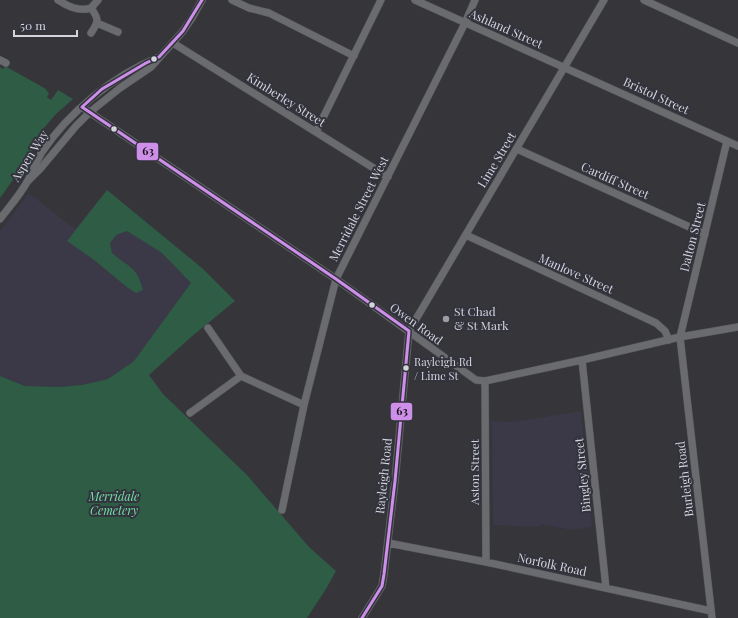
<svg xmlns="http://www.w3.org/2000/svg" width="738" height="618" font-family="'Playfair Display',serif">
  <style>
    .education { fill: #3b3848 }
    .green { fill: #2e5c44 }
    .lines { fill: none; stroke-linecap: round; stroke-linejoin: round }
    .street-casing { stroke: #515256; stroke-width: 8 }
    .street { stroke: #6a6b6f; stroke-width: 7 }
    .bus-1-casing { stroke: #32333d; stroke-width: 6 }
    .bus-1 { stroke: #ce8fe9; stroke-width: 3 }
    .bus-dot { fill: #d4d5dc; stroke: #32333d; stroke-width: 1.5 }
    .poi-dot { fill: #9c9da3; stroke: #32333d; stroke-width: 1.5 }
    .labels { text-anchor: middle; stroke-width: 4; stroke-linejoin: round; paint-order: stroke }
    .bus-label { font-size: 11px; fill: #d4d5dc; stroke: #32333d; text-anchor: start }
    .street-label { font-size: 12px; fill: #d4d5dc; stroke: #32333d }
    .poi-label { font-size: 12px; fill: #d4d5dc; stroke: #32333d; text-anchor: start }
    .park-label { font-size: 12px; font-style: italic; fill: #73e0a5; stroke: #32333d }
    .line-badge { stroke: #32333d; stroke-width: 1.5 }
    .pale-badge-label { font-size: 11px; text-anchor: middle; font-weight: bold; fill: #111 }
  </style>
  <rect width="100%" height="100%" fill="#35353a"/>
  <path class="education" d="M107 190 202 268 235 301 191 337 149 374 134 361 108 379 82 385 58 387 25 386 0 376V231L29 193 75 229Z
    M581 411 592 527 572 530 541 524 540 527 493 525 492 421 513 422Z"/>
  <path class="green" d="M5 66 46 89 49 94 47 97 51 100 58 90 73 99 56 114 44 128 27 160 0 198V67L3 69Z
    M107 190 202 268 235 301 191 337 149 375 163 394 247 475 309 547 336 571 326 589 307 618H0V376L25 386 58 387 82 385 108 379 134 361 191 283 162 253 127 231 116 235 110 243 112 253C129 268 137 266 143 290L136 293 128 288 94 260 67 241Z"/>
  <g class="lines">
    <g class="street-casing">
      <path id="street" d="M58 0C67 6 80 12 91 8
        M232 0 249 8 269 13 354 56
        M415 0 738 146
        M644 0 738 43
        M97 23 118 32
        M91 33C99 21 99 19 91 8L98 0
        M173 43 388 177
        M0 60 6 63
        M82 107 336 279 476 380 485 381 582 360 680 337 738 327
        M316 132 381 0
        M517 149 705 234
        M27 182 40 169 76 126 90 112 120 88 151 67 183 31 192 18 202 0
        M0 219C9 207 20 195 27 182 33 172 36 161 42 152 69 112 113 76 157 58
        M466 235 656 323 665 331 669 340
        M208 328 241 376 304 405
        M582 360 606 588
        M485 381 486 562
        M190 413 241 376
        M282 510 304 405 336 279 465 23 475 0
        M388 543 486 562 711 611
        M362 618 382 586 384 574 395 481 409 331 604 0
        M712 618 680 337 727 141"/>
    </g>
    <use href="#street" class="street"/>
    <g class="bus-1-casing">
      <path id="bus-1" d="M202 0 183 31 159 57 146 63 102 89 82 107 336 279 409 331 395 481 384 574 382 586 362 618"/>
    </g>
    <use href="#bus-1" class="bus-1"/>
  </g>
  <g class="bus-dot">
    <circle cx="154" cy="59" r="3.5"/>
    <circle cx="114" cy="129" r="3.5"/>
    <circle cx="372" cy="305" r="3.5"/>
    <circle cx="406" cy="368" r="3.5"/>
  </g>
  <circle class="poi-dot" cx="446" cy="319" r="4"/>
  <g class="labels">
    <g class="bus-label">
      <text x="414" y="366">Rayleigh Rd<tspan x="414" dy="14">/ Lime St</tspan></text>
    </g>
    <g class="street-label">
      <text transform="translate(506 29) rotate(24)" y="4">Ashland Street</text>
      <text transform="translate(656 96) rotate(25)" y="4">Bristol Street</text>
      <text transform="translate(286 100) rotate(32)" y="4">Kimberley Street</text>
      <text transform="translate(30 156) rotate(-58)" y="4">Aspen Way</text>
      <text transform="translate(497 160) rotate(-59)" y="4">Lime Street</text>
      <text transform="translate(615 181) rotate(24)" y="4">Cardiff Street</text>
      <text transform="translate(359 209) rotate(-63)" y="4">Merridale Street West</text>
      <text transform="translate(693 237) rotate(-76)" y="4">Dalton Street</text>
      <text transform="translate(576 274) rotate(24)" y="4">Manlove Street</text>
      <text transform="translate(416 324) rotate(36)" y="4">Owen Road</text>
      <text transform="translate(475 472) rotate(-90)" y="4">Aston Street</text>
      <text transform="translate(583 475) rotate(-96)" y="4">Bingley Street</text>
      <text transform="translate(384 476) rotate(-84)" y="4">Rayleigh Road</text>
      <text transform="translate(685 479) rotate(-97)" y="4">Burleigh Road</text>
      <text transform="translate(552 565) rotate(12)" y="4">Norfolk Road</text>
    </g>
    <g class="poi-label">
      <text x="454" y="316">St Chad<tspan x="454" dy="14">&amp; St Mark</tspan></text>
    </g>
    <g class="park-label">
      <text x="114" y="501">Merridale<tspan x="114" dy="14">Cemetery</tspan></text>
    </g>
  </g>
  <g class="line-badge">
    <rect x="136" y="142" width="23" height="19" rx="4" fill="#ce8fe9"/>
    <rect x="390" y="402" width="23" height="19" rx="4" fill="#ce8fe9"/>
  </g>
  <g class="pale-badge-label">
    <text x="148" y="155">63</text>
    <text x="402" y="415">63</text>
  </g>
  <path d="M14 30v6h63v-6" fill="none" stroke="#d4d5dc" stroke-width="2"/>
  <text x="20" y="30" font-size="12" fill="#d4d5dc" stroke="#32333d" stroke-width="3" paint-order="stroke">50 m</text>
</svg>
